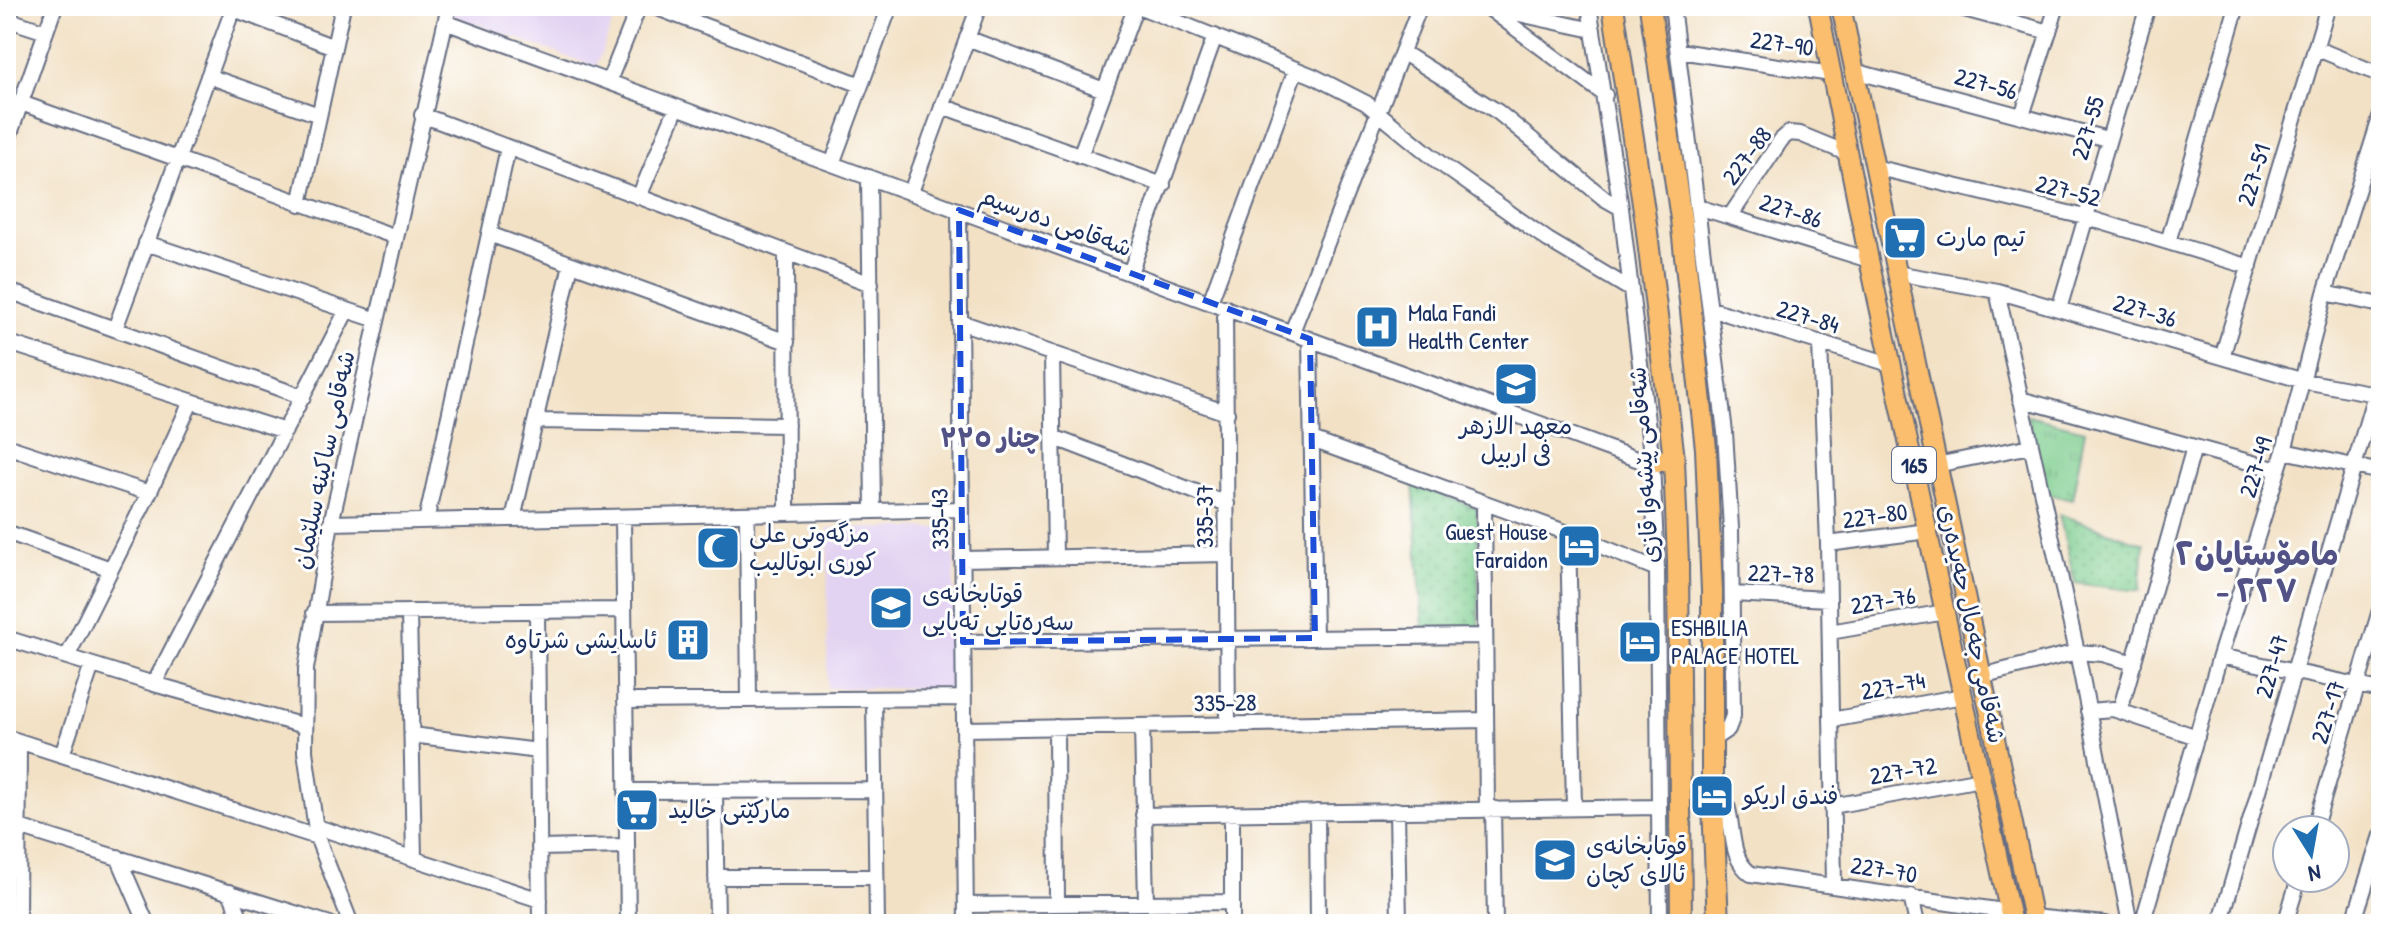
<svg xmlns="http://www.w3.org/2000/svg" width="2387" height="930" font-family="'Patrick Hand','Playpen Sans Arabic',sans-serif">
  <style>
    .built { fill: #e3d3f2 }
    .grass { fill: url(#grass-tufts); stroke: #4c7e75; stroke-width: 2 }
    .park { fill: url(#park-dots); stroke: #4c7e75; stroke-width: 2 }
    .lines { fill: none; stroke-linecap: round; stroke-linejoin: round }
    .minor-casing { stroke: #666d82; stroke-width: 18 }
    .major-casing { stroke: #666d82; stroke-width: 22 }
    .highway-casing { stroke: #666d82; stroke-width: 24 }
    .minor { stroke: #fff; stroke-width: 14 }
    .major { stroke: #fabe6e; stroke-width: 18 }
    .highway { stroke: #fabe6e; stroke-width: 20 }
    .marked { fill: none; stroke: #1d4ed8; stroke-width: 6; stroke-dasharray: 16 10; stroke-linejoin: round }
    .labels { text-anchor: middle; stroke-width: 6; stroke-linejoin: round; paint-order: stroke }
    .shield { fill: #fff; stroke: #5f6d8e; stroke-width: 2 }
    .shield-label { font-size: 22px; font-weight: bold; fill: #1b2f5e }
    .street-label { font-size: 24px; fill: #1b2f5e; stroke: #fff }
    .poi-label { font-size: 24px; fill: #1b2f5e; stroke: #fff; text-anchor: start }
    .neighbourhood-label { font-size: 26px; font-weight: bold; fill: #525287; stroke: #fff }
    .district-label { font-size: 32px; font-weight: bold; fill: #525287; stroke: #fff }
  </style>
  <defs>
    <pattern id="grass-tufts" width="24" height="20" patternUnits="userSpaceOnUse" patternTransform="scale(2)"><rect width="24" height="20" fill="#7ccc8c"/><path d="M3 7l-1-3M5 7V3M7 7l1-3M15 17l-1-3M17 17v-4M19 17l1-3" fill="none" stroke="#65a676"/></pattern>
    <pattern id="park-dots" width="8" height="8" patternUnits="userSpaceOnUse" patternTransform="scale(2)"><rect width="8" height="8" fill="#7ccc8c"/><path d="M2 2h.1M6 6h.1" fill="none" stroke="#65a676" stroke-width="1.8" stroke-linecap="round"/></pattern>
  </defs>
  <rect width="100%" height="100%" fill="#fff"/>
  <filter id="ink" filterUnits="userSpaceOnUse"><feTurbulence type="fractalNoise" baseFrequency=".0125" numOctaves="2"/><feDisplacementMap in="SourceGraphic" scale="16" xChannelSelector="R" yChannelSelector="G"/><feConvolveMatrix kernelMatrix="1 2 1 2 8 2 1 2 1" color-interpolation-filters="sRGB"/></filter>
  <filter id="wash" filterUnits="userSpaceOnUse"><feTurbulence type="fractalNoise" baseFrequency=".006" numOctaves="4" result="noise"/><feDisplacementMap in="SourceGraphic" scale="32" xChannelSelector="R" yChannelSelector="G"/><feGaussianBlur stdDeviation="1.8" result="paint"/><feColorMatrix in="noise" values="0 0 0 0 0 0 0 0 0 0 0 0 0 0 0 0 0 1.4 0 .05"/><feComposite in="paint" operator="in"/></filter>
  <g filter="url(#wash)">
    <rect width="100%" height="100%" fill="#f2e1c5"/>
    <path class="built" d="M453 6H619L596 67 451 15Z
      M828 528H954V688H827Z
      M1499 920H1646V924H1499Z"/>
    <path class="grass" d="M2028 416 2085 430 2072 500 2044 493Z"/>
    <path class="park" d="M1413 484 1477 508 1479 627 1423 628Z
      M2059 514 2144 544 2140 591 2075 583Z"/>
  </g>
  <g filter="url(#ink)">
    <g class="lines">
      <g class="minor-casing">
        <path id="minor" d="M226 6 334 47
          M652 6 861 85
          M1138 6 1313 76 1366 103 1441 164 1548 240 1630 289
          M1486 6 1605 95
          M1589 6 1621 208 1652 462 1657 569 1660 924
          M1672 6 1725 432 1731 528 1733 716 1728 729 1712 740
          M1953 6 2049 32
          M1492 8 1593 30
          M6 19 46 32
          M445 22 1639 460 1652 462
          M967 38 1104 90
          M2315 48 2381 75
          M1679 51 1831 74
          M1402 52 1498 112 1605 199 1621 208
          M1854 71 2107 139
          M208 76 319 115
          M609 81 639 6
          M21 103 396 237
          M942 106 1163 185
          M422 115 871 284
          M2022 116 2057 6
          M6 145 55 6
          M1080 156 1136 6
          M832 164 890 6
          M1874 167 2085 217 2250 267
          M869 177 873 511
          M911 192 979 6
          M639 197 677 107
          M300 204 343 6
          M1698 207 1869 260
          M959 210 966 924
          M1731 215 1781 140 1789 133 1800 134 1849 154
          M489 234 787 342
          M2168 242 2237 6
          M146 243 377 320
          M786 252 787 513
          M1130 273 1215 36
          M1896 273 1997 291 2304 381 2381 395
          M6 290 303 397
          M1997 291 2077 652 2130 924
          M2325 293 2381 305
          M1210 302 1296 69
          M1225 307 1228 725
          M1711 309 1893 365
          M2059 309 2148 6
          M960 322 1227 413
          M115 329 233 9
          M1292 332 1420 6
          M1310 339 1315 638
          M6 342 285 431
          M1820 344 1828 544 1834 884
          M1052 353 1055 557
          M2222 357 2328 6
          M2020 399 2278 470
          M536 421 787 425
          M1053 437 1227 504
          M1312 440 1568 533 1657 569
          M6 446 149 493
          M2284 451 2381 472
          M1936 465 2031 446
          M1484 504 1487 809
          M747 514 749 700
          M623 517 628 924
          M513 519 571 264
          M426 521 508 148
          M331 523 962 509
          M6 532 111 569
          M1568 533 1574 807
          M1828 544 1928 531
          M962 559 1227 554
          M1732 594 1829 599
          M537 611 540 924
          M409 612 414 859
          M314 613 624 610
          M1830 632 1945 612
          M6 638 154 684 304 726
          M963 642 1485 636
          M2220 656 2381 690
          M67 657 149 493 191 402
          M1981 676 2077 652 2103 654 2134 663
          M154 684 346 312
          M874 699 877 924
          M625 701 964 698
          M2088 711 2113 709 2197 737
          M2120 711 2194 447
          M1831 720 1963 696
          M1142 726 1146 903
          M1056 727 1057 904
          M964 729 1486 720
          M412 735 538 751
          M6 737 317 837
          M62 755 92 665
          M1712 781C1742 808 1721 852 1751 874L2010 912
          M626 791 875 790
          M715 791 717 924
          M1832 806 1981 779
          M1493 808 1495 924
          M1397 810 1399 924
          M1317 812 1318 924
          M1232 813V924
          M1143 815 1659 807
          M19 827 330 924
          M317 827 540 900
          M2314 830 2381 607
          M539 848 627 846
          M118 857 147 924
          M716 877H876
          M230 892 243 924
          M1911 896 1917 924
          M966 905 1232 902
          M2032 917 2106 924
          M18 924 19 741
          M351 924 317 837 305 751 306 669 331 523 449 6
          M2142 924 2220 656 2284 451 2325 293 2381 115
          M2220 924 2381 374
          M2285 924 2299 878
          M2353 924 2381 835"/>
      </g>
      <g class="major-casing">
        <path id="major" d="M1818 6 1869 260 2012 924
          M1841 6 2034 924"/>
      </g>
      <g class="highway-casing">
        <path id="highway" d="M1613 6 1646 224 1674 459 1678 562 1681 924
          M1650 6 1681 219 1706 449 1712 591V781L1718 924
          M1652 462 1674 459"/>
      </g>
      <use href="#minor" class="minor"/>
      <use href="#major" class="major"/>
      <use href="#highway" class="highway"/>
    </g>
  </g>
  <path class="marked" d="M959 210 1310 339 1315 638 963 642Z"/>
  <defs>
    <g id="supermarket-square" transform="scale(2.3)"><rect x="-9" y="-9" width="18" height="18" rx="4" fill="#1f6fb2" stroke="#fff"/><path d="M-6-5.5h2.5l.6 2H6L4.5 2H-2.5L-4.4-4H-6ZM-1.5 3.2a1.3 1.3 0 1 0 .1 0ZM3 3.2a1.3 1.3 0 1 0 .1 0Z" fill="#fff"/></g>
    <g id="hospital-square" transform="scale(2.3)"><rect x="-9" y="-9" width="18" height="18" rx="4" fill="#1f6fb2" stroke="#fff"/><path d="M-5-5h3v3.5h4V-5h3V5h-3V1.5h-4V5h-3Z" fill="#fff"/></g>
    <g id="school-square" transform="scale(2.3)"><rect x="-9" y="-9" width="18" height="18" rx="4" fill="#1f6fb2" stroke="#fff"/><path d="M0-5L7-2L0 1L-7-2ZM-4 1L0 2.5L4 1V4Q0 6-4 4Z" fill="#fff"/></g>
    <g id="hotel-square" transform="scale(2.3)"><rect x="-9" y="-9" width="18" height="18" rx="4" fill="#1f6fb2" stroke="#fff"/><path d="M-6-4.5h1.5V1H6V5H4.5V3h-9V5H-6ZM-4 0a1.8 1.8 0 1 1 3.6 0ZM.5 0V-2.5h3Q6-2.5 6 0Z" fill="#fff"/></g>
    <g id="mosque-square" transform="scale(2.3)"><rect x="-9" y="-9" width="18" height="18" rx="4" fill="#1f6fb2" stroke="#fff"/><path d="M3.5-4.9A6 6 0 1 0 3.5 4.9A5 5 0 1 1 3.5-4.9Z" fill="#fff"/></g>
    <g id="building-square" transform="scale(2.3)"><rect x="-9" y="-9" width="18" height="18" rx="4" fill="#1f6fb2" stroke="#fff"/><path d="M-4-6H4V6H1V3H-1V6H-4ZM-2.5-4.3h1.7v1.8h-1.7ZM.8-4.3h1.7v1.8H.8ZM-2.5-1h1.7V.8h-1.7ZM.8-1h1.7V.8H.8Z" fill="#fff"/></g>
  </defs>
  <g fill-rule="evenodd">
    <use href="#supermarket-square" x="1905" y="238"/>
    <use href="#hospital-square" x="1377" y="327"/>
    <use href="#school-square" x="1516" y="384"/>
    <use href="#hotel-square" x="1579" y="546"/>
    <use href="#mosque-square" x="718" y="548"/>
    <use href="#school-square" x="891" y="608"/>
    <use href="#building-square" x="688" y="640"/>
    <use href="#hotel-square" x="1640" y="642"/>
    <use href="#hotel-square" x="1712" y="796"/>
    <use href="#supermarket-square" x="637" y="810"/>
    <use href="#school-square" x="1555" y="860"/>
  </g>
  <g class="labels">
    <rect class="shield" x="1892" y="447" width="44" height="36" rx="6"/>
    <g class="shield-label">
      <text x="1914" y="473">165</text>
    </g>
    <g class="street-label">
      <text transform="translate(1782 44) rotate(8)" y="8">227-90</text>
      <text transform="translate(1986 84) rotate(15)" y="8">227-56</text>
      <text transform="translate(2088 128) rotate(-74)" y="8">227-55</text>
      <text transform="translate(1747 156) rotate(-53)" y="8">227-88</text>
      <text transform="translate(2254 175) rotate(-73)" y="8">227-51</text>
      <text transform="translate(2068 191) rotate(14)" y="8">227-52</text>
      <text transform="translate(1791 211) rotate(18)" y="8">227-86</text>
      <text transform="translate(1056 222) rotate(20)" y="8">شەقامی دەرسیم</text>
      <text transform="translate(2145 311) rotate(16)" y="8">227-36</text>
      <text transform="translate(1808 317) rotate(17)" y="8">227-84</text>
      <text transform="translate(324 460) rotate(-78)" y="8">شەقامی ساکینە سلێمان</text>
      <text transform="translate(1644 465) rotate(-94)" y="8">شەقامی پێشەوا قازی</text>
      <text transform="translate(2256 467) rotate(-73)" y="8">227-49</text>
      <text transform="translate(1205 516) rotate(-90)" y="8">335-37</text>
      <text transform="translate(1875 516) rotate(-8)" y="8">227-80</text>
      <text transform="translate(940 519) rotate(-91)" y="8">335-43</text>
      <text transform="translate(1781 574) rotate(2)" y="8">227-78</text>
      <text transform="translate(1883 601) rotate(-10)" y="8">227-76</text>
      <text transform="translate(1972 624) rotate(78)" y="8">شەقامی جەمال حەیدەری</text>
      <text transform="translate(2272 666) rotate(-74)" y="8">227-47</text>
      <text transform="translate(1893 686) rotate(-11)" y="8">227-74</text>
      <text transform="translate(1225 703) rotate(-1)" y="8">335-28</text>
      <text transform="translate(2328 712) rotate(-73)" y="8">227-17</text>
      <text transform="translate(1903 771) rotate(-10)" y="8">227-72</text>
      <text transform="translate(1884 870) rotate(9)" y="8">227-70</text>
    </g>
    <g class="poi-label">
      <text x="1936" y="246">تیم مارت</text>
      <text x="1408" y="321">Mala Fandi<tspan x="1408" dy="28">Health Center</tspan></text>
      <text x="1516" y="434" text-anchor="middle">معهد الازهر<tspan x="1516" dy="28">فی اربیل</tspan></text>
      <text x="1548" y="540" text-anchor="end">Guest House<tspan x="1548" dy="28">Faraidon</tspan></text>
      <text x="749" y="542">مزگەوتی علی<tspan x="749" dy="28">کوری ابوتالیب</tspan></text>
      <text x="922" y="602">قوتابخانەی<tspan x="922" dy="28">سەرەتایی تەبایی</tspan></text>
      <text x="1671" y="636">ESHBILIA<tspan x="1671" dy="28">PALACE HOTEL</tspan></text>
      <text x="657" y="648" text-anchor="end">ئاسایشی شرتاوە</text>
      <text x="1743" y="804">فندق اريكو</text>
      <text x="668" y="818">مارکێتی خالید</text>
      <text x="1586" y="854">قوتابخانەی<tspan x="1586" dy="28">ئالای کچان</tspan></text>
    </g>
    <g class="neighbourhood-label">
      <text x="990" y="447">چنار ٣٣٥</text>
    </g>
    <g class="district-label">
      <text x="2257" y="565">مامۆستایان٢<tspan x="2257" dy="37">- ٢٢٧</tspan></text>
    </g>
  </g>
  <rect width="2387" height="930" fill="none" stroke="#fff" stroke-width="32"/>
  <g transform="translate(2311 854) rotate(169)"><circle r="38" fill="#ffffff" stroke="#a4acbf" stroke-width="2"/>
  <path d="M0-6L14 30L0 20L-14 30Z" fill="#1f6fb2"/>
  <text y="-12" font-size="22" font-weight="bold" text-anchor="middle" fill="#1b2f5e">N</text>
  </g>
</svg>
